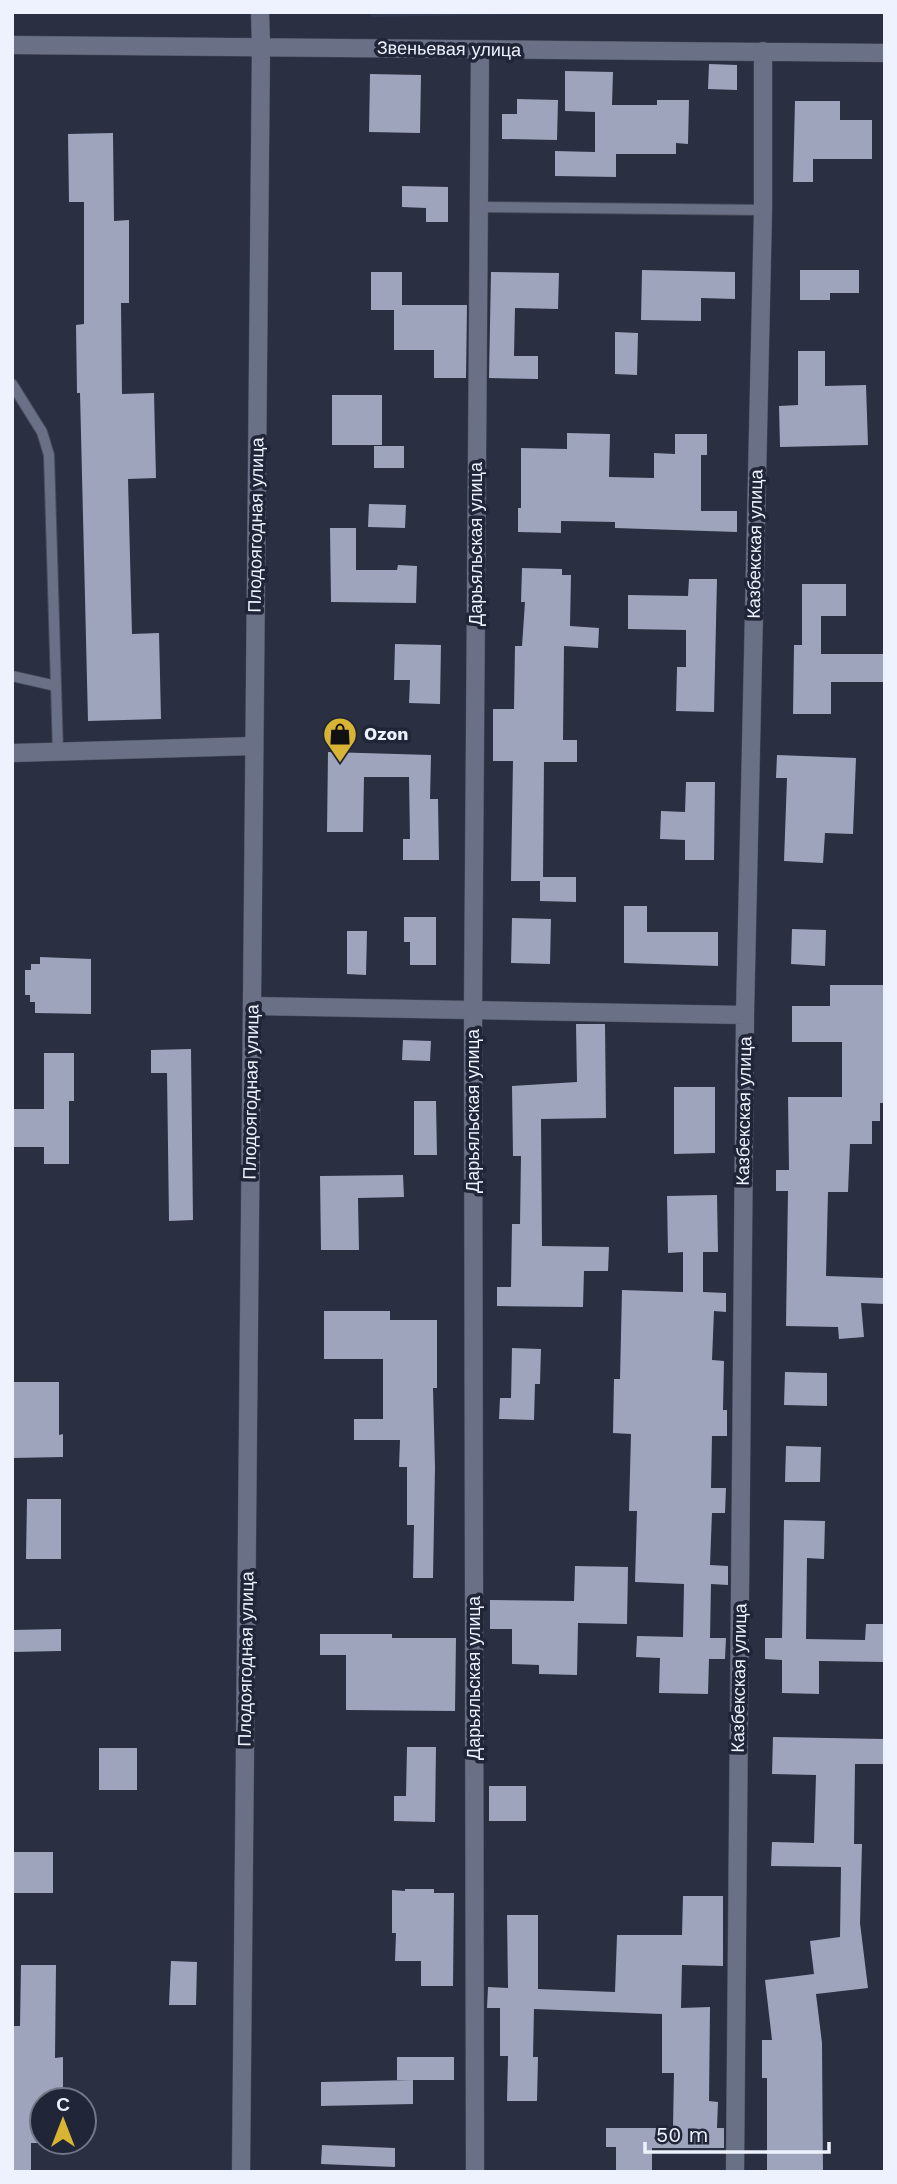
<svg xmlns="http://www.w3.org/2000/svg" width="897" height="2184" font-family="'Work Sans',sans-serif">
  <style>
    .built { fill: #323851 }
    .building { fill: #9da4bb }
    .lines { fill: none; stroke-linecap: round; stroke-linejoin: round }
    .service-casing { stroke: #484c5b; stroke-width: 12 }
    .minor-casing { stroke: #484c5b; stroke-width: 19 }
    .tertiary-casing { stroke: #484c5b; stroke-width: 19 }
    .service { stroke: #6a7086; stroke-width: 10 }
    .minor { stroke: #6a7086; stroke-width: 18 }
    .tertiary { stroke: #6a7086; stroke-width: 18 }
    .labels { text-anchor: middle; stroke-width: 7; stroke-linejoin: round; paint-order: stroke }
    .street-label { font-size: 18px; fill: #eef2fe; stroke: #202537 }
    .poi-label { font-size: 18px; font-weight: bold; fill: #eef2fe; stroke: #202537; text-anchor: start }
  </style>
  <rect width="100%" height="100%" fill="#2a2f42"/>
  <path class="built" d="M371 12H642L371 17Z"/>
  <path class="building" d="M709 64 737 65V90L708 89Z
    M565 71 613 72 612 105H657V100H689L688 144 676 143V154H616V177L555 176V151L595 152V112L565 111Z
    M370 74 421 75 420 133 369 132Z
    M517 99 558 100 557 140 502 139V114H517Z
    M795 101H840V120H872V159H813V182H793Z
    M113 133 114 221 129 220V303H121L122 394 154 393 156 478 128 479 132 634 159 633 161 719 88 721 80 393H77L76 325 84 324V202H69L68 134Z
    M402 186 448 187V222H426V208L402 207Z
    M642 270 735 272V299L701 298V321L641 320Z
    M800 270H859V293H830V300H800Z
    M371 272H402V305H467L466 378H434V350H394V310H371Z
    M491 272 559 273 558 309 515 308 514 356H538V379L489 378Z
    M615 332 638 333 637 375 615 374Z
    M798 351H825V386L866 385 868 445 780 447 779 406 798 405Z
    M332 395H382V445H332Z
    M567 433 610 434 609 477 654 478V453L675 454V434H707V455H701V511H737V532L615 528V522L561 521V533L518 532V508H521V448L567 449Z
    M374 446H404V468H374Z
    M369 504 406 505 405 528 368 527Z
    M330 528H356V570H397L398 565 417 566 416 603 331 602Z
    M522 568 562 569V575H571L570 626 599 628 598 648 564 646 563 740H577V762H544L543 877H576V902L540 901V881H511L513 761H493V709H514L515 646H522L525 602H521Z
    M689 579H717L714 712 676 711 677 667H686V630L628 629V595L688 596Z
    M802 584H846V616H821V654H885V682H831V714H793L794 645H802Z
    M395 644 441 645 440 704 409 703 410 680H394Z
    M328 752 431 755 430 799H438L439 860H403V839H410L409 777H364L363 832H327Z
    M777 755 856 758 853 834 825 833 823 863 784 861 787 778H776Z
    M686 782H715L714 860H685V840L660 839 661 811 685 812Z
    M624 906H647V932H718V966L624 963Z
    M404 917H436V965H410V942H404Z
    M512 918 551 919 550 964 511 963Z
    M792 929 826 930 825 966 791 964Z
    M347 931H367L366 975 347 974Z
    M40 957 91 959V1014L35 1013V1002H30V995H25V970H31V964H40Z
    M830 985H885V1103H880V1121H872V1144H850L848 1192H828L826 1276 885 1278V1304L861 1303 864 1337 839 1339 838 1327 786 1326 788 1191H776V1170H789L788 1097H842V1042H792V1006H830Z
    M576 1024H605L606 1118 541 1119 542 1246 609 1247 608 1271H584L583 1307 497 1306V1287H511L512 1224H520L521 1156H513L512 1086 577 1082Z
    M403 1040 431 1041 430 1061 402 1060Z
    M191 1049 193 1220 169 1221 167 1073H151V1050Z
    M44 1053H74V1101H69V1164H44V1147H12V1109H44Z
    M674 1087H715V1153L674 1154Z
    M414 1101H436L437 1155H414Z
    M403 1175 404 1197 358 1198 359 1250H321L320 1176Z
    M717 1195 718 1252H703V1292L726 1293V1312L714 1311 712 1360 724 1361 723 1410H727V1436H712L711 1488H726L725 1513H712L710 1565 728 1566V1585L711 1584 710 1638H726L725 1659H709L708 1694 659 1693 660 1658 636 1657 637 1636 683 1637 684 1584 635 1582 637 1511H629L631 1434 613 1433 614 1379H620L622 1290 683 1292V1252L668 1253 667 1196Z
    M324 1311H390V1320H437V1388H433L435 1467 433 1578H413L414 1525H407V1467H399L400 1440H354V1419H383V1359H324Z
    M512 1348 541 1349 540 1384H535L534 1420 499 1419 500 1398H511Z
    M785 1372 827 1373V1406L784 1405Z
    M12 1382H59V1435L63 1434V1457L12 1458Z
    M786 1446 821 1447 820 1482H785Z
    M27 1499H61V1559H26Z
    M784 1520 825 1521 824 1559 807 1558 806 1639 865 1640 866 1624H885V1662L819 1661V1694L782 1693V1660L765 1659V1638H782Z
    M575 1566 628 1567 627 1624 578 1623 577 1675 539 1674V1665L512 1664V1629H490V1600L574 1601Z
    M61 1629V1651L12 1652V1630Z
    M320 1634H392V1638H456L455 1711 346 1710V1655H320Z
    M773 1737 885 1739 884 1764H855L854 1844H862L860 1923 868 1988 816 1994 822 2043 823 2172H767V2078H762V2040H772L765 1980 814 1974 810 1941 840 1937 841 1867 771 1866 772 1842 814 1843 816 1775 772 1774Z
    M407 1747H436L435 1822 394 1821V1796H406Z
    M99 1748H137V1790H99Z
    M489 1786H526V1821H489Z
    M12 1852H53V1893H12Z
    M405 1889H434V1893H454L453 1986H421V1961H395L396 1933H392V1890L405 1891Z
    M683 1896H723V1966L682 1965 681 2008 710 2007 709 2101 718 2102 717 2128H724V2148H652V2172H616V2147H606V2128H673L674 2073H662V2014L534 2009 533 2057H538L537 2101H507L508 2056H500V2008H487L488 1987 508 1988 507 1915H538V1989L615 1992 617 1935H682Z
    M171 1961 197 1962 196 2005H169Z
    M21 1965H56L55 2058 63 2057V2100H42V2143H31V2172H12V2117H14L12 2026H20Z
    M397 2057H454V2080H397Z
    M413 2080V2104L321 2106V2082Z
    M322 2145 395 2148V2167L321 2164Z"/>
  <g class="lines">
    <g class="service-casing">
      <path id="service" d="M478 207 763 210
        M12 384 42 432 49 455 58 752
        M12 676 56 686"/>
    </g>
    <g class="minor-casing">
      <path id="minor" d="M260 12 261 46
        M12 45 885 53
        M12 753 254 746
        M252 1006 745 1015
        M475 2172 473 1009 480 50
        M735 2172 745 1015 763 210V51"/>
    </g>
    <g class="tertiary-casing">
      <path id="tertiary" d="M241 2172 261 46"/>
    </g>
    <use href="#service" class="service"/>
    <use href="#minor" class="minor"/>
    <use href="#tertiary" class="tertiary"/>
  </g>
  <defs>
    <g id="shop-pin" transform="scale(1.75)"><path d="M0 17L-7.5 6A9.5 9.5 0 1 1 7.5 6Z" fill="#d7b434" stroke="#202537"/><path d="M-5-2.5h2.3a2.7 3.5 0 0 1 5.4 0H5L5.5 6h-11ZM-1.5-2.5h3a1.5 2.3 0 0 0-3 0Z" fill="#111"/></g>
  </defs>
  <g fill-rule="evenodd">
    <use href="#shop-pin" x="340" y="734"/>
  </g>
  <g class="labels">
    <g class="street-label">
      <text transform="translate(449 49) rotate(1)" y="6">Звеньевая улица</text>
      <text transform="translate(256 525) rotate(-89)" y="6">Плодоягодная улица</text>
      <text transform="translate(476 544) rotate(-90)" y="6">Дарьяльская улица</text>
      <text transform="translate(755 544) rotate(-89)" y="6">Казбекская улица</text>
      <text transform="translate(251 1092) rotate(-89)" y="6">Плодоягодная улица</text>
      <text transform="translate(473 1111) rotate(-90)" y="6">Дарьяльская улица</text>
      <text transform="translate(744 1111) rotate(-89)" y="6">Казбекская улица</text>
      <text transform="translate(246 1659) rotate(-89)" y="6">Плодоягодная улица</text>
      <text transform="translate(474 1678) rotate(-90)" y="6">Дарьяльская улица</text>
      <text transform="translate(739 1678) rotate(-89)" y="6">Казбекская улица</text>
    </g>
    <g class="poi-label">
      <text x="364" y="740">Ozon</text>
    </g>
  </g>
  <rect width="897" height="2184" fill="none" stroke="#eef2fe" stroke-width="28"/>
  <g transform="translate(63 2121)"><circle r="33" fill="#202537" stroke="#727787" stroke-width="2"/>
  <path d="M0-5L12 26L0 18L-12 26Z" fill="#d7b434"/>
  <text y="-10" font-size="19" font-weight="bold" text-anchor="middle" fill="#eef2fe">С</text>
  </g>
  <path d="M645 2142v10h184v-10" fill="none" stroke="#eef2fe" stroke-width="3.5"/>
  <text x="656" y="2142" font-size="21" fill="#eef2fe" stroke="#202537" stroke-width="5" paint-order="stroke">50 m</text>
</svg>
